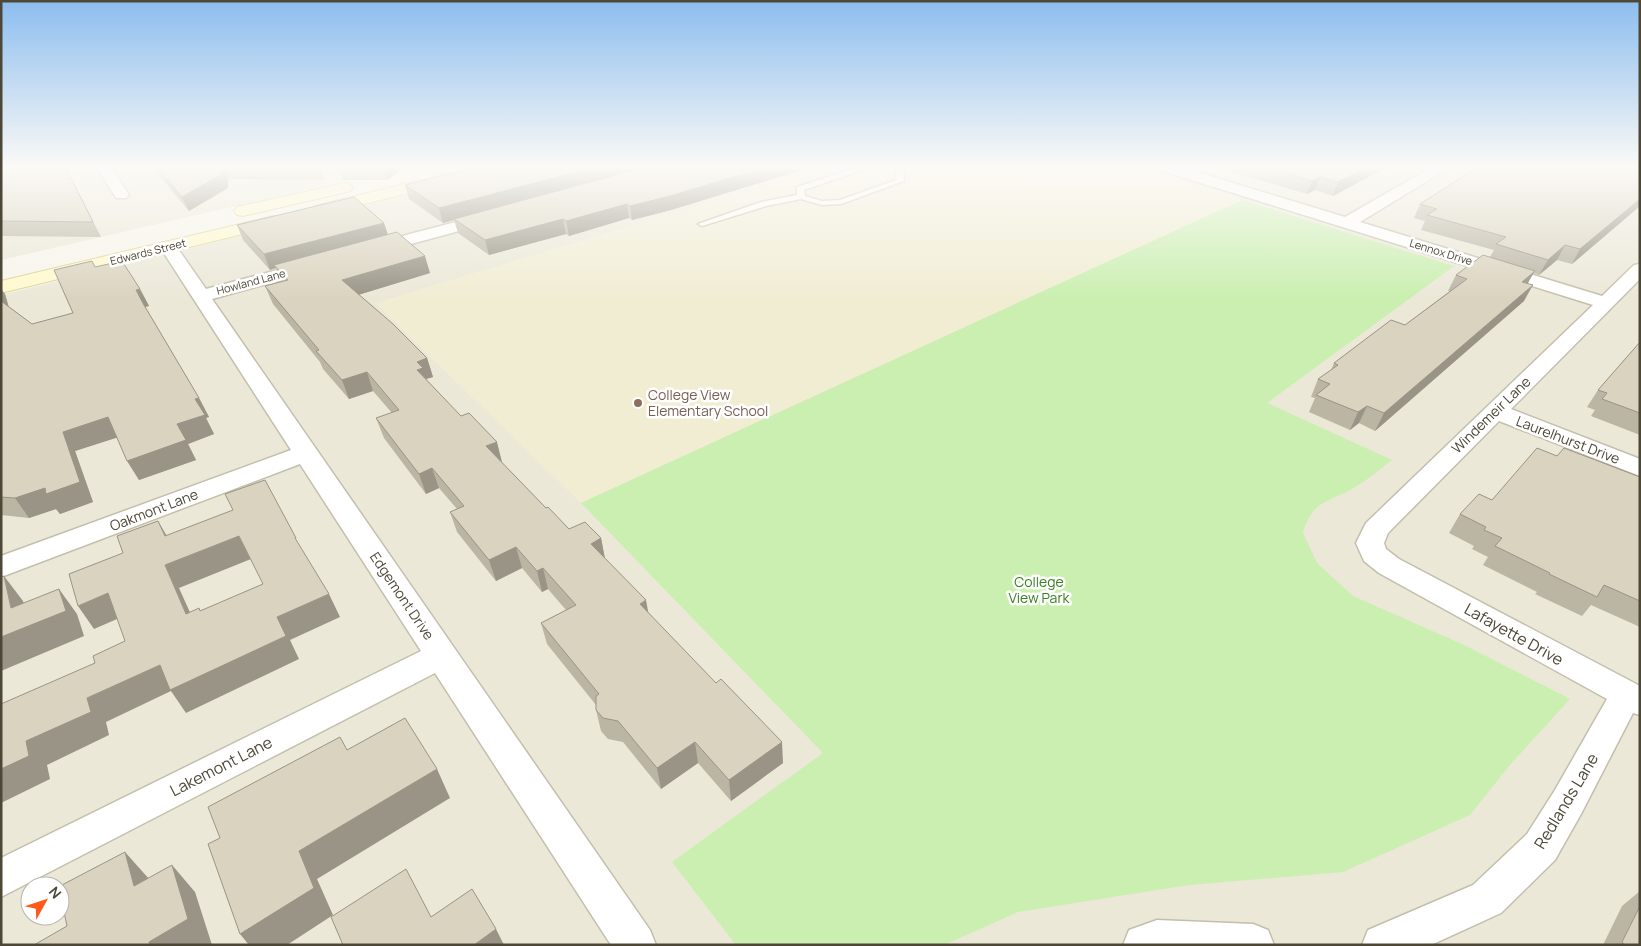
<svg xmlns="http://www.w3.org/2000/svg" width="1641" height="946" font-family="Manrope,sans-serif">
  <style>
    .residential { fill: #ebe8d8; fill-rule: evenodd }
    .education { fill: #f1edd3 }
    .green { fill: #caefb0 }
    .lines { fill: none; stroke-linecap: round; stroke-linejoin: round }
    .lane-casing { stroke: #c4bfac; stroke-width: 3 }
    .street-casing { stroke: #c4bfac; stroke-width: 3 }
    .secondary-casing { stroke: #dcd296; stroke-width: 2 }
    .lane { fill: #fff; fill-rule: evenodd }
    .street { fill: #fff; fill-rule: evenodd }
    .secondary { fill: #fff9cd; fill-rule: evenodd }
    .wall { fill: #bbb5a4 }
    .shaded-wall { fill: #999486 }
    .building { fill: #dad3bf; stroke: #999486; fill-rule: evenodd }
    .education-dot { fill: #8d6e63; stroke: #fff; stroke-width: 2 }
    .labels { text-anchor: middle; stroke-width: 5; stroke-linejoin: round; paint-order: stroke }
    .far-street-label { font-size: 11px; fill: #4c4737; stroke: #fff }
    .education-label { font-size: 14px; fill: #785e54; stroke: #fff; text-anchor: start }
    .street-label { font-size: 14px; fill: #4c4737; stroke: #fff }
    .park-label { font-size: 14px; fill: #398121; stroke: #fff }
    .near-street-label { font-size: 16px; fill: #4c4737; stroke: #fff }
  </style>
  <rect width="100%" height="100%" fill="#f7f5eb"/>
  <path class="residential" d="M1 166H409L1 260Z
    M526 166H1640V945H1V295ZM30 886H60V916H30Z"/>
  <path class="education" d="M829 166H1134L1242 200 581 503 375 303Z"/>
  <path class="green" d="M1242 200 1454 266 1267 403 1392 460C1379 470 1365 482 1350 490 1325 503 1312 502 1303 533L1317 563 1353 596 1464 645 1570 699 1509 766 1470 815 1343 872 1189 885 1018 912 944 945H736L672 862 823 753 581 503Z"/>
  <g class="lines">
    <g class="lane-casing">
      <path id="lane" d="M862 166H874L804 190 805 196 822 201 840 200 896 180 897 166H904V181L841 204 822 205 801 199 766 206 702 226 698 224 761 202 797 195V187Z"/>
    </g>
    <g class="street-casing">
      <path id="street" d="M96 166H110L129 195 126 198H116Z
        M1154 166H1177L1345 217 1434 166H1452L1360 222 1602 296 1634 265 1640 264V279L1511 409 1640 459V476L1499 421 1388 533 1384 543 1386 549 1399 559 1640 686V715L1633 713 1581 814 1555 860 1501 913 1431 945H1362L1368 930 1473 885 1527 834 1555 790 1607 699 1379 573 1364 561 1356 543 1366 523 1593 305 1156 169Z
        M490 213 496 215 498 218 496 221 374 254 368 253 365 249 368 245Z
        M168 242 174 243 206 289 311 261 317 262 320 266 317 270 212 299 650 930 656 945H611L435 673 1 897V858L421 651 300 464 1 577V556L291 450 160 247 162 243Z
        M1157 920 1253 924 1268 930 1274 945H1123L1129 930Z"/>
    </g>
    <g class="secondary-casing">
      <path id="secondary" d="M478 166H506L504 169 321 215 315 214 312 210 315 206Z
        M345 183 351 185 353 188 351 191 243 216 237 215 234 211 237 207Z
        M274 216 280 217 283 221 280 225 1 293V281Z"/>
    </g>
    <use href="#lane" class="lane"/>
    <use href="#street" class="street"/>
    <use href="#secondary" class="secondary"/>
  </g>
  <path class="wall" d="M1 166H65L101 237 1 236Z
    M151 166H320L325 180 228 179V188L189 211Z
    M340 166H406L388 180H343L338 168Z
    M480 166H815L671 210 632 220 629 218 569 236 566 234 489 255 458 233 454 220 443 223 409 199 405 185Z
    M1222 166H1389L1333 196 1315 190 1307 194 1221 169Z
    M1640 166V206L1572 264 1557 260 1539 275 1533 273 1528 283 1524 301 1375 431 1359 423 1350 430 1309 412 1315 398 1311 397 1318 379 1331 370 1334 363 1405 325 1450 291H1448L1456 275 1490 257 1494 250 1421 230 1425 221 1414 218 1420 204Z
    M384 223 388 235 430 273 358 295 427 358 433 377 426 379 502 462H501L546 508 569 529 601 538 605 559 648 613 783 763 731 801 698 763 661 789 623 742 608 739 601 731 596 710V705L547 644 541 623 566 610 548 589 542 592 522 568 496 581 457 532 450 512 457 509 439 488 426 494 384 438 376 418 392 413 373 391 349 399 323 369 320 362 273 304 265 286 281 282 276 268 270 270 243 240 237 225Z
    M95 267 140 289 149 306 145 307 199 398 209 417 206 418 214 434 188 444 196 460 139 480 117 437 75 451 93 502 60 514 56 509 29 518 1 515V289L5 294 9 307 32 324 73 313Z
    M1640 342V435L1591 416 1595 410 1587 407 1598 390Z
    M1557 456 1640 477V627L1591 605 1582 616 1535 594 1537 592 1483 565 1488 557 1472 549 1474 546 1449 533 1460 514 1492 500Z
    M1640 891V945H1603L1622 906Z"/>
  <path class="shaded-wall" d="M223 166 228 179V188L189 211 182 197Z
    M386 166H406L388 180 384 168Z
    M600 166H651L454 219V220L443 223 439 208Z
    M770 166H815L671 210 632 220 630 206Z
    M1368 166H1389L1333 196 1338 182Z
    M1320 177 1315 190 1307 194 1312 181Z
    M1640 199V206L1572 264 1580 249Z
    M627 204 629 218 569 236 566 221Z
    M563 219 566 234 489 255 485 240Z
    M384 223 389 238 274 265 276 268 270 270 264 254Z
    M1565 245 1557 260 1539 275 1548 260Z
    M425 256 430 273 348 298 342 280Z
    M1535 271 1526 286 1522 282Z
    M1533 285 1524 301 1375 431 1384 413Z
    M1 289 5 294 12 320 2 302Z
    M140 289 149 306 144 307 136 290Z
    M427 358 433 377 426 379 417 370V362Z
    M367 372 373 391 349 399 342 380Z
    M199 398 209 417 206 418 214 434 188 444 196 460 139 480 127 461 195 399Z
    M1367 406 1359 423 1350 430 1358 412Z
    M108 417 119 437 75 451 93 502 60 514 56 509 29 518 15 498 63 432Z
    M497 442 502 462 492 466 486 446Z
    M432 468 439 488 426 494 419 474Z
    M158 521 171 543 165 536Z
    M239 536 251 559 179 588 201 637 186 614 165 565Z
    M601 538 605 559 591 544Z
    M516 547 522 568 496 581 489 560Z
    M543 568 548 589 542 592 537 571Z
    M4 576 23 601 29 626 59 589 77 614 84 636 1 671V637L11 608Z
    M108 593 124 616 94 629 78 606Z
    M329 594 340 617 290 640 299 659 186 713 171 691 106 722 109 735 47 765 50 779 1 803V769L26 741 87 698 160 665 277 617Z
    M646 600 650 622 640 604Z
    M695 742 698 763 661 789 657 768Z
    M782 742 783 763 731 801 729 780Z
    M437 769 450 798 317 879 333 915 287 945H249L240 934 299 851Z
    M125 852 150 880 134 886Z
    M172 865 195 892 212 945H150L149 942Z
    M496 929 504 945H474Z"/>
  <path class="building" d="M1 166H65L93 222 1 221Z
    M156 166H223L222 174 182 197Z
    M340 166H386L384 168H338Z
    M480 166H600L439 208 405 185Z
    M649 166H770L670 196 630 206 627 204 566 221 563 219 485 240 454 219Z
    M1261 166H1368L1338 182 1320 177 1312 181Z
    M1480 166H1640V199L1580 249 1565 245 1548 260 1496 244 1506 237 1427 215 1437 209 1420 204Z
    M354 197 384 223 264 254 237 225Z
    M397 232 425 256 342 280 393 324 427 358 417 362 423 368 417 370 461 416 469 413 497 442 486 446 546 508 548 507 569 529 585 522 601 538 591 544 646 600 640 604 716 683 721 679 782 742 729 780 695 742 657 768 618 721 603 718 596 710V696L599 694 541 623 576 605 543 568 537 571 516 547 489 560 450 512 464 506 432 468 419 474 376 418 399 410 367 372 342 380 316 351 319 350 265 286 288 280 274 265Z
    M1483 255 1535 271 1522 282 1533 285 1384 413 1367 406 1358 412 1316 395 1330 384 1318 379 1338 365 1334 363 1391 320 1405 325 1467 279 1456 275Z
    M92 261 95 267 122 261 140 289 136 290 144 305 199 398 195 399 205 415 177 424 186 440 127 461 108 417 63 432 80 482 46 494 45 488 15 498 1 497V301L32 324 73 313 54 270Z
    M1640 342V413L1602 399 1607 393 1598 390Z
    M1537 448 1557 456 1564 448 1640 477V601L1604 585 1597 597 1549 574 1550 573 1495 546 1502 538 1484 530 1486 527 1460 514 1479 494 1492 500Z
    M265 480 296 538H295L329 594 277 617 286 636 170 690 160 665 87 698 91 712 26 741 29 756 1 769V704L95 663 93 656 125 641 108 593 78 606 69 574 123 553 117 536 158 521 165 536 233 510 225 494ZM239 536 263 584 200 611 199 608 186 614 165 565Z
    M4 576 11 608 59 589 66 611 1 637V577Z
    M405 718 437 769 299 851 314 888 240 934 208 844 220 838 208 807 340 737 347 750Z
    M125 852 134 886 172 865 188 919 149 942 150 945H34L67 926 60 894V886Z
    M406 869 431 917 472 889 496 929 474 945H343L331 917Z
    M1640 906V945H1625L1622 942Z"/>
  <linearGradient id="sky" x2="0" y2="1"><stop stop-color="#8cbdef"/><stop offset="0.56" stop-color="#fbfaf6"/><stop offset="1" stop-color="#fbfaf6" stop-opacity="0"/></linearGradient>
  <rect width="1641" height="299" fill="url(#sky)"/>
  <circle class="education-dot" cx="638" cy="403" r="5"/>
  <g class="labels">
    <g class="far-street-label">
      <text transform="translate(148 252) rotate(-14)" y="4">Edwards Street</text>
      <text transform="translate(1441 252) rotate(17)" y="4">Lennox Drive</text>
      <text transform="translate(251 282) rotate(-15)" y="4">Howland Lane</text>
    </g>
    <g class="education-label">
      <text x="648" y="400">College View<tspan x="648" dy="16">Elementary School</tspan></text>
    </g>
    <g class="street-label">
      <text transform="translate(1491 415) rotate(-44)" y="5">Windemeir Lane</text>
      <text transform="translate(1568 440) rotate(21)" y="5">Laurelhurst Drive</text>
      <text transform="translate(154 510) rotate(-21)" y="5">Oakmont Lane</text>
      <text transform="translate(402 596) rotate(56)" y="5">Edgemont Drive</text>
    </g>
    <g class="park-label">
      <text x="1039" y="587">College<tspan x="1039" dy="16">View Park</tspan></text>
    </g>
    <g class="near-street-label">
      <text transform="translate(1514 634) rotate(29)" y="6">Lafayette Drive</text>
      <text transform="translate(221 766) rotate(-27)" y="6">Lakemont Lane</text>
      <text transform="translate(1566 801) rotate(-59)" y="6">Redlands Lane</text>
    </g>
  </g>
  <rect width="1641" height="946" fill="none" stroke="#4c4737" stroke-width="5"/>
  <g transform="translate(45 901) rotate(50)"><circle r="24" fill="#ffffff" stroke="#b7b5af"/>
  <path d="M0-4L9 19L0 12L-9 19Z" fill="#ff5a1a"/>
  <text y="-8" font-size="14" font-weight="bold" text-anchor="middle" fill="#4c4737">N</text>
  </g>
</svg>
